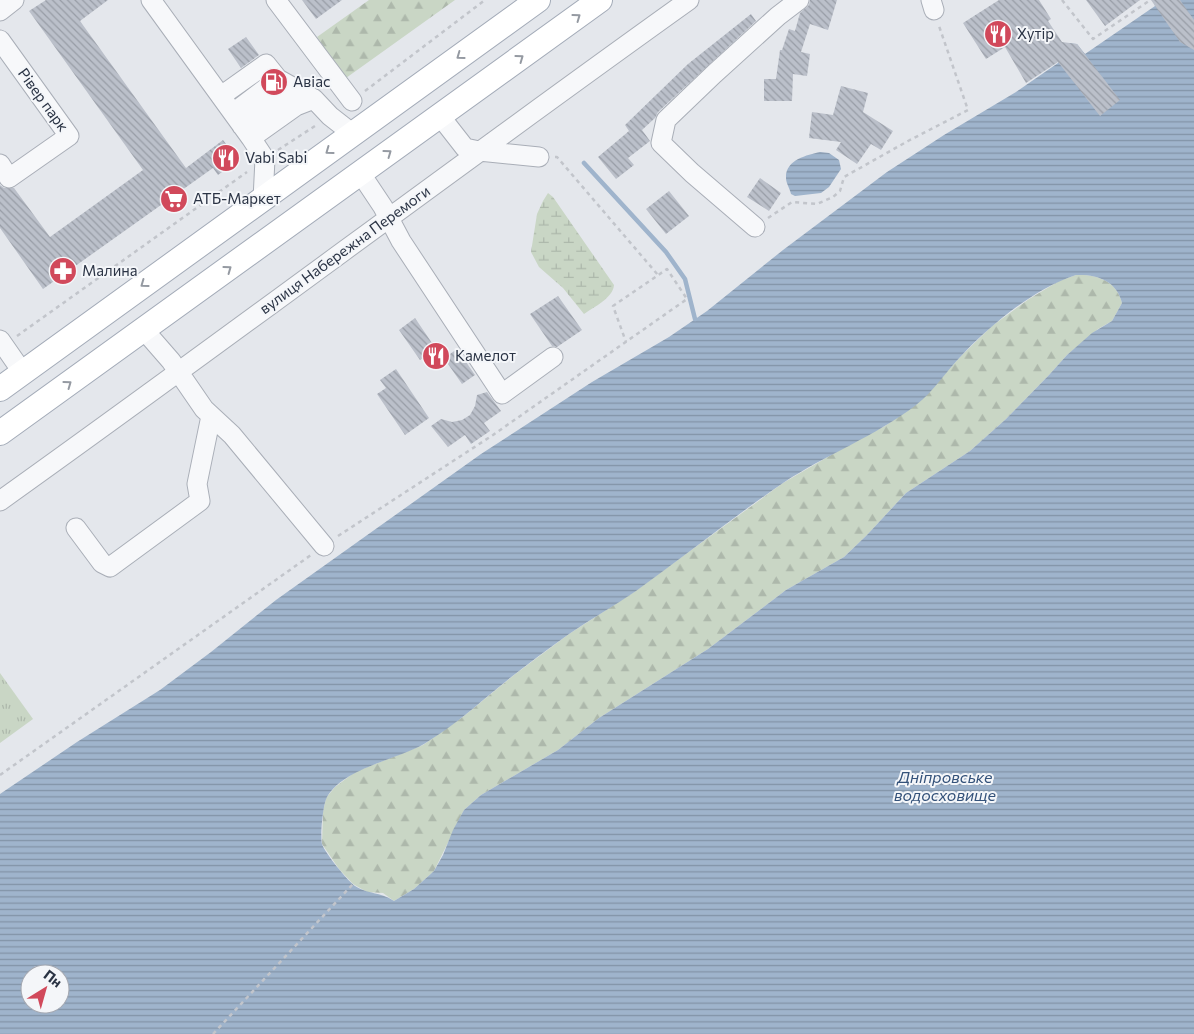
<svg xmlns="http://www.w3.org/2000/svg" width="1194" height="1034" font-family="Commissioner,sans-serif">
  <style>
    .grass { fill: url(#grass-tufts) }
    .forest { fill: url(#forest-firs) }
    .wetland { fill: url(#wetland-marsh) }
    .water { fill: url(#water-rules); fill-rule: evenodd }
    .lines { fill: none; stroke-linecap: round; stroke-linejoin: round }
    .stream { stroke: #9fb4cc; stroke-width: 4.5 }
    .building { fill: url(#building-back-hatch) }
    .minor-casing { stroke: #a9aeb7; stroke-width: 21 }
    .major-casing { stroke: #a3abb8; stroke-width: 26 }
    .path { stroke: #c2c5cb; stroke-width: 2.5; stroke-dasharray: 4 4; stroke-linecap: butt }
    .minor { stroke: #f7f8fa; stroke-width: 19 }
    .major { stroke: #fff; stroke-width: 24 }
    .oneway { stroke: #959aa2 }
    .labels { text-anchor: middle; stroke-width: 4; stroke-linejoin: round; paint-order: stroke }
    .poi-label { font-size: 15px; fill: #2b3445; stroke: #f4f6f9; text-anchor: start }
    .street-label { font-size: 15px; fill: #2b3445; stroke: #f4f6f9 }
    .water-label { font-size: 16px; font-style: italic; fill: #34527a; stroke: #f4f6f9 }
  </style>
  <defs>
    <pattern id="grass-tufts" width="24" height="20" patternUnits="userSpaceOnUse" patternTransform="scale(1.25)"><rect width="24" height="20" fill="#c9d6c5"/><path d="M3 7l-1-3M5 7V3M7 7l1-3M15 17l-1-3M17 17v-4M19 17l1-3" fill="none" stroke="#adb8ab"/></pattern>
    <pattern id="forest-firs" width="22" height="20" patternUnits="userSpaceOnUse" patternTransform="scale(1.25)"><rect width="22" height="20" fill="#c9d6c5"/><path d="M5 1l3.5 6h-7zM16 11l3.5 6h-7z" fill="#adb8ab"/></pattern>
    <pattern id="wetland-marsh" width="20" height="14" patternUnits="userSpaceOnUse" patternTransform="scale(1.25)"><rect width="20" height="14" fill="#c9d6c5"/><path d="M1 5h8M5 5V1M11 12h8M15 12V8" fill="none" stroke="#adb8ab"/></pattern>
    <pattern id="water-rules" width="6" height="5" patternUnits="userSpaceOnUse" patternTransform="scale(1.25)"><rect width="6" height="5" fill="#9fb4cc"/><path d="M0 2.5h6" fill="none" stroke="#8293a7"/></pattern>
    <pattern id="building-back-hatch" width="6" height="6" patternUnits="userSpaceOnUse" patternTransform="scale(1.25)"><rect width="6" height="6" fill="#bbc0ca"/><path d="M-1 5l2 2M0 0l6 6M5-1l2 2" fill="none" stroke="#989da6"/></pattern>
  </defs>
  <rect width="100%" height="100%" fill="#e4e7ec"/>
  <path class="grass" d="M0 673 33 719 0 743Z"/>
  <path class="forest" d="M369 0H455L346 78 317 37Z
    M1076 275C1097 274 1117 281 1122 303L1112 321 1098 329 1067 355 1049 375 1006 419 970 451 906 493 867 535 844 557 786 590 708 649 599 718 558 750 481 795 464 810 434 871 414 889 394 901 383 893 367 892 353 884 339 869 322 844 323 812 326 798 335 787 355 772 423 745 464 716 514 675 569 634 634 592 783 483 855 441 885 426 918 403 962 355 992 326 1029 299 1059 281Z"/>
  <path class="wetland" d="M548 193 553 197 614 285C613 298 594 307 584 314L563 288 539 267 531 252 537 214 543 201Z"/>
  <path class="water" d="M1153 0H1194V1034H0V794L77 742 160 690 211 652 276 600 481 454 592 382 669 337 707 311 783 250 887 172 944 135 1016 92 1058 63 1059 49 1067 43 1077 44 1085 54 1155 6ZM1076 275C1097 274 1117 281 1122 303L1112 321 1092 333 1067 355 1049 375 1006 419 970 451 906 493 867 535 844 557 786 590 708 649 599 718 558 750 481 795 464 810 453 830 443 855 434 871 414 889 394 901C379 891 369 895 355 886 347 880 325 853 322 844 320 835 323 804 327 797 344 768 396 760 424 744 447 730 468 713 488 696 514 674 541 654 569 634 591 619 614 606 636 591 685 556 733 517 783 483 825 455 876 436 916 405 934 391 947 370 963 354 994 322 1034 289 1076 275ZM30 974H60V1004H30Z
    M820 152 829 153 839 160 841 169 829 187 821 193 795 196 791 194C790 189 786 183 786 178 785 160 807 155 820 152Z"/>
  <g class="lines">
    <path class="stream" d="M584 163 666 252 685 279 695 319"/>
  </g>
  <path class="building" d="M46 0H108L80 21 186 168 223 140 238 160 218 175 213 168 43 289 0 228V185L4 188H14L50 237 143 170 29 11Z
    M302 0H342L316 19Z
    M810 0H837L828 30 810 24 801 52 810 54 807 76 793 74 792 101H764V79H776L780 50H782L789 29 795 31 800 13 809 5Z
    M999 0H1039L1051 19 1048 21 1062 42 1077 44 1120 100 1100 116 1058 62 1026 83 1005 47 986 59 963 23Z
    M1086 0H1140L1105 26Z
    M1151 0H1180L1194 20V50L1180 42Z
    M751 14 756 21 658 112 655 118 642 130 650 141 628 158 634 165 616 179 598 157 629 131 625 125 688 64Z
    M246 37 259 55 241 68 228 49Z
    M841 86 868 93 863 112 893 131 881 150 871 144 857 164 836 150 841 142 809 138 812 112 833 115Z
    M760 178 781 193 769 211 747 197Z
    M669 191 689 216 666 234 646 209Z
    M558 296 582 330 557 347 552 346 530 314Z
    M415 318 436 349 420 360 399 330Z
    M457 349 475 375 462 384 448 364 450 354Z
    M396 369 429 418 405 435 377 394 386 388 380 380Z
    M487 392 501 411 484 423 490 431 471 444 465 435 448 447 431 426 441 419 452 422 462 420 470 415 475 406 477 395Z"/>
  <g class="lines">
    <g class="minor-casing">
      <path id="minor" d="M151 0 251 138
        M276 0 352 101
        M931 0 934 10
        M0 11 14 0
        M0 40 69 136 9 178 0 164
        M221 96 266 64 278 79 314 99
        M233 113 278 79
        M440 116 465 148 479 151 539 157
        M242 126 293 87
        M361 174 383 207 401 241 502 394 553 357
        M263 199 265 159 251 138 296 106 314 99 330 116 353 134
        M755 227 692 173 661 143 666 120 714 74 778 16 799 0
        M144 330 171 361 204 409 232 435 324 546
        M0 340 23 373
        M0 501C231 336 458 165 689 0
        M76 528 102 563 110 567 200 501 197 484 211 416"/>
    </g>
    <g class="major-casing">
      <path id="major" d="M0 389 538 0
        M0 433 600 0"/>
    </g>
    <path class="path" d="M1062 0 1093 39 1149 1
      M365 91 485 0
      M278 150 315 126
      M555 157H557L658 275
      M768 218 792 202 817 204 833 197 840 191 844 177 908 141 968 110 939 26
      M17 336 247 172
      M338 536 493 435 687 299 667 269 613 306 626 342
      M0 775 311 555
      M213 1034 353 884"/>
    <use href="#minor" class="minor"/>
    <use href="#major" class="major"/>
  </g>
  <defs><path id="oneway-chevron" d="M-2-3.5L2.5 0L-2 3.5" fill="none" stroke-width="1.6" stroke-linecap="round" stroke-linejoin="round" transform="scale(1.25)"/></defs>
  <g class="oneway">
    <use href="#oneway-chevron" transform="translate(577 17) rotate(-36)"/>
    <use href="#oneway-chevron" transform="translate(460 56) rotate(144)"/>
    <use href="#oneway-chevron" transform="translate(520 58) rotate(-36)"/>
    <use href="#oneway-chevron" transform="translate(329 151) rotate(144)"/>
    <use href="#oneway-chevron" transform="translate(388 153) rotate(-36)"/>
    <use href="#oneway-chevron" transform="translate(228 269) rotate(-36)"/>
    <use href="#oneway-chevron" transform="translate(144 284) rotate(144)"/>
    <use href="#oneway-chevron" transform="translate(68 384) rotate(-36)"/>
  </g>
  <defs>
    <g id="restaurant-disc" transform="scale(1.4375)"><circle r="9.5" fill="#d1495b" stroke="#f4f6f9"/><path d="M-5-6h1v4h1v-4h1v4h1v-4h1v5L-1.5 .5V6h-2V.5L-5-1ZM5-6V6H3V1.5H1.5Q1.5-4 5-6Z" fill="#fff"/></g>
    <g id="fuel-disc" transform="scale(1.4375)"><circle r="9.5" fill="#d1495b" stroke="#f4f6f9"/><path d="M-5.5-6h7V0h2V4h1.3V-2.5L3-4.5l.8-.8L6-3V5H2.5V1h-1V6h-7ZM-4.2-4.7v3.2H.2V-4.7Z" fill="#fff"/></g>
    <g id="supermarket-disc" transform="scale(1.4375)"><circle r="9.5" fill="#d1495b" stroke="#f4f6f9"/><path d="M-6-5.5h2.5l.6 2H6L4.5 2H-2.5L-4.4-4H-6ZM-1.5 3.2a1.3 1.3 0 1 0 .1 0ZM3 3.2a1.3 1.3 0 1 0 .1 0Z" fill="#fff"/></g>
    <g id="pharmacy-disc" transform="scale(1.4375)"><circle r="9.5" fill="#d1495b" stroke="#f4f6f9"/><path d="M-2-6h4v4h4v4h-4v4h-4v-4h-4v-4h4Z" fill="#fff"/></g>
  </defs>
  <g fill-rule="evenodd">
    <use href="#restaurant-disc" x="998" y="34"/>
    <use href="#fuel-disc" x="274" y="82"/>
    <use href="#restaurant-disc" x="226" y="158"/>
    <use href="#supermarket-disc" x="174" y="199"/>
    <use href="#pharmacy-disc" x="63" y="271"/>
    <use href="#restaurant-disc" x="436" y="356"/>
  </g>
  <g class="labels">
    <g class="poi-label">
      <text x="1017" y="39">Хутір</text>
      <text x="293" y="87">Авіас</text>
      <text x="245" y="163">Vabi Sabi</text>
      <text x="193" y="204">АТБ-Маркет</text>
      <text x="82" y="276">Малина</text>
      <text x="455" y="361">Камелот</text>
    </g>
    <g class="street-label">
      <text transform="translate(43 100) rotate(54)" y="5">Рівер парк</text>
      <text transform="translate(345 250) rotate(-36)" y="5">вулиця Набережна Перемоги</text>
    </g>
    <g class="water-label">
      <text x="945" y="783">Дніпровське<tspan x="945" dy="18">водосховище</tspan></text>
    </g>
  </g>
  <g transform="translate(45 989) rotate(37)"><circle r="24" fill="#f4f6f9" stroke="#a4a8b1"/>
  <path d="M0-4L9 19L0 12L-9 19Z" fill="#d1495b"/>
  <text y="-8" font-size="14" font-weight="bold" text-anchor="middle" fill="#2b3445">Пн</text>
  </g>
</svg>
